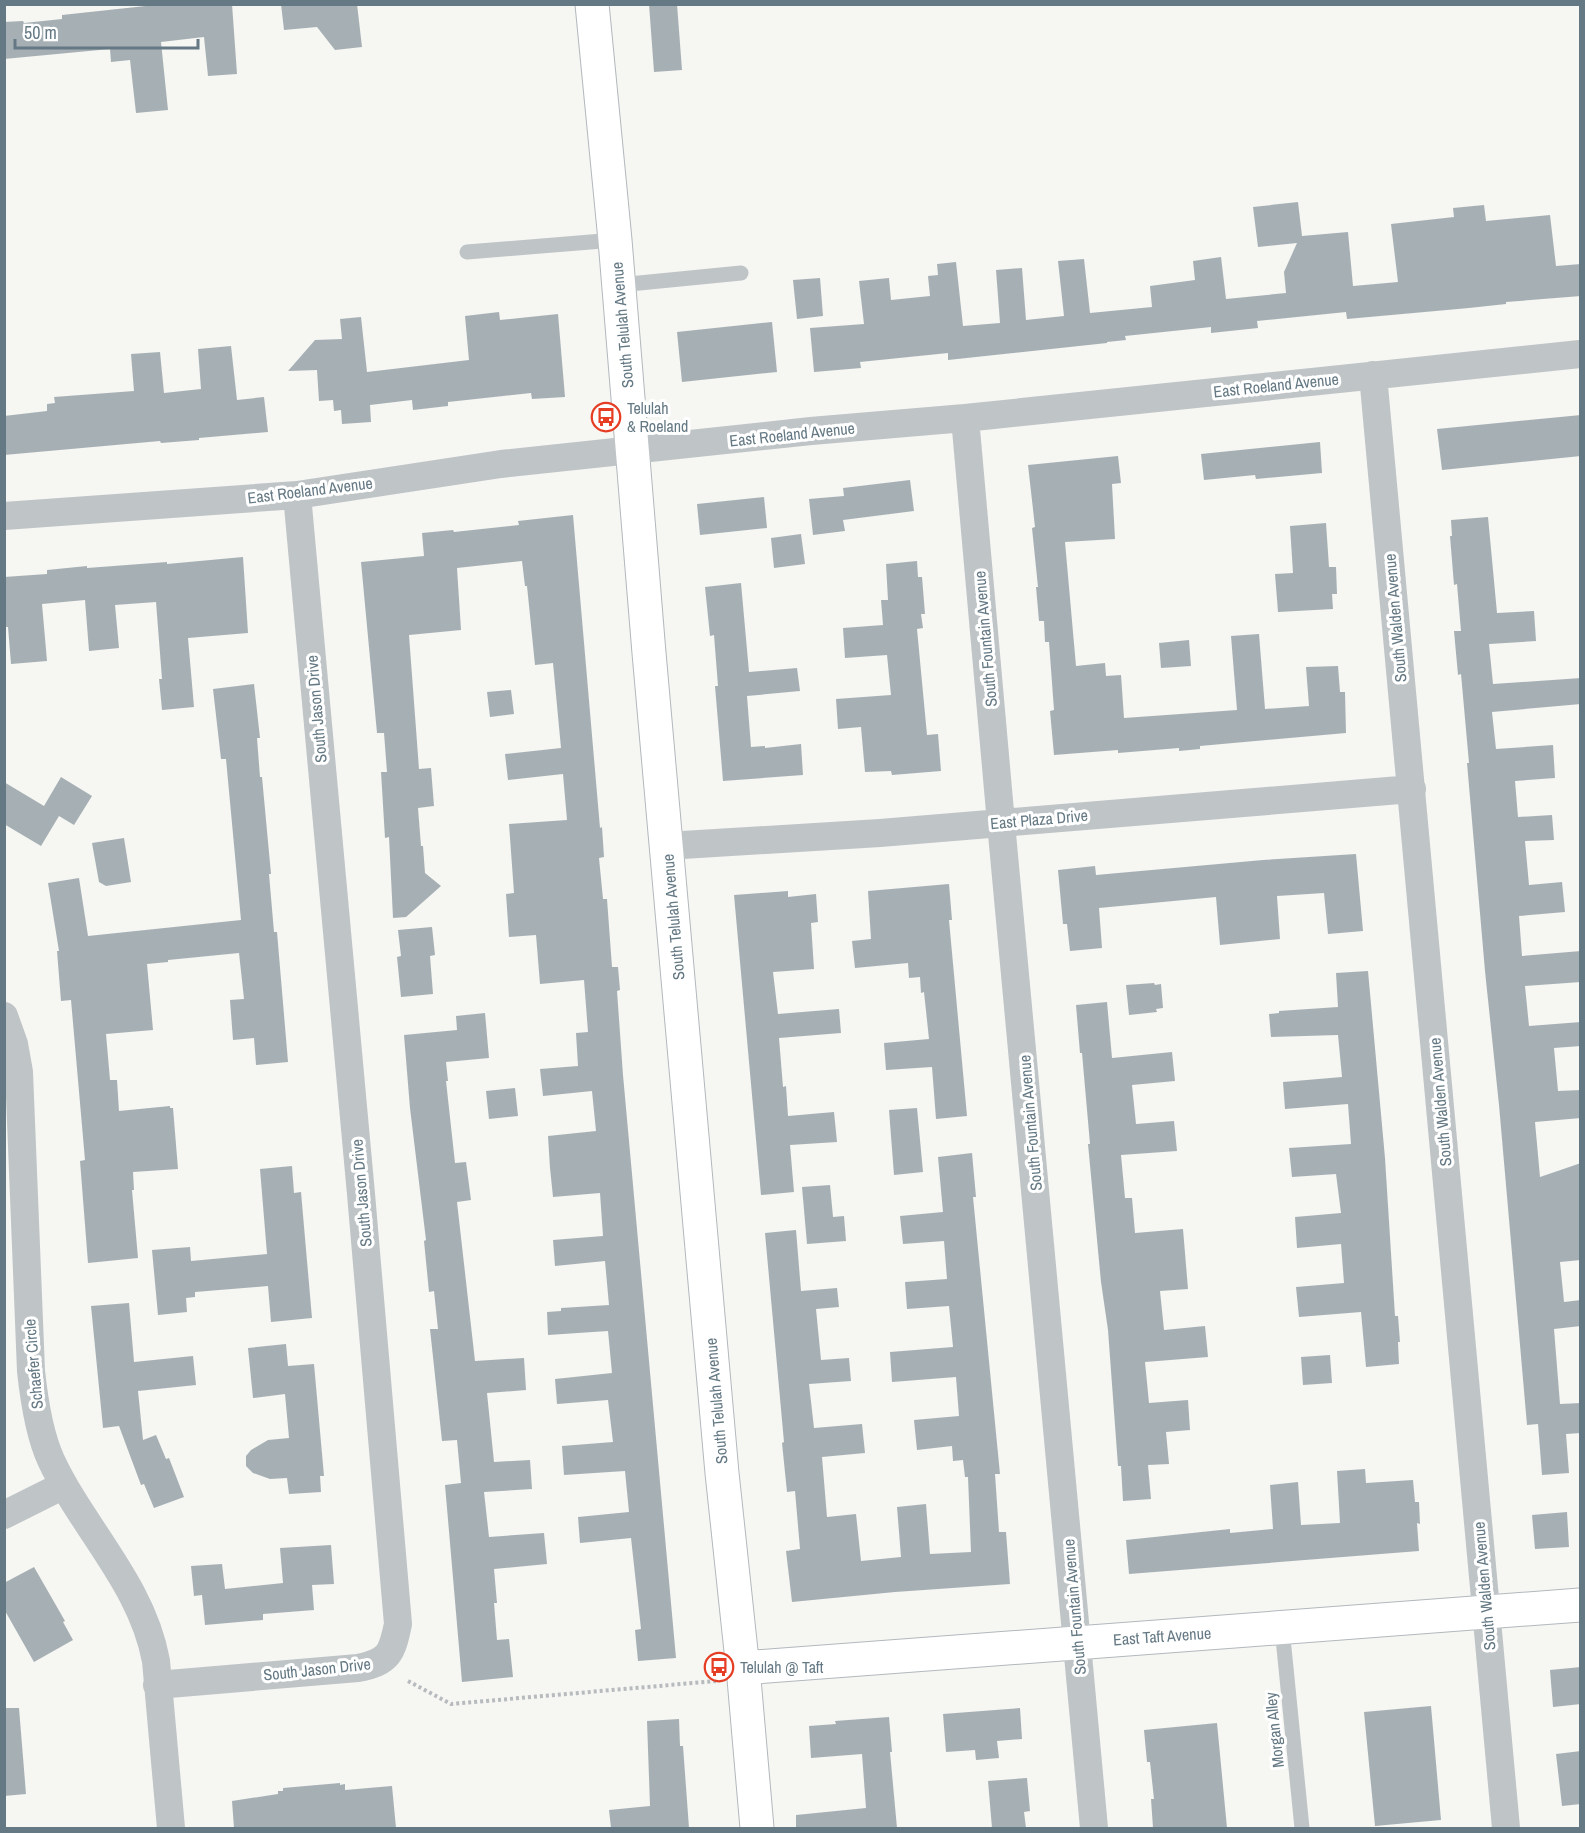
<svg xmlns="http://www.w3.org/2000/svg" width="1585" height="1833" font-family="'Archivo Narrow',sans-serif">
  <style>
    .building { fill: #a6b0b4 }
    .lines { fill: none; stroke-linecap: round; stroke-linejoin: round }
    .secondary-casing { stroke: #b2b8bc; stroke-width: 35 }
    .path { stroke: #b7bbbe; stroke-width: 4; stroke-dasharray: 3 3; stroke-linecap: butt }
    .lane { stroke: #bfc4c7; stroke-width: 15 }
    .street { stroke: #bfc4c7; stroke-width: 28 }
    .secondary { stroke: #fff; stroke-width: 33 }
    .labels { text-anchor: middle; stroke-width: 6; stroke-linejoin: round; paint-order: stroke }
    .street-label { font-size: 16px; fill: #657984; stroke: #fff }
    .poi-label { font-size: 16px; fill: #657984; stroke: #fff; text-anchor: start }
  </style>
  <rect width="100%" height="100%" fill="#f6f6f3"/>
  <path class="building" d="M164 4H232L237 74 208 76 204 37 161 42 168 110 136 113 130 60 111 62 110 49 4 59V22L23 21 24 23 62 19V15Z
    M281 4H357L362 47 335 50 317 27 284 30Z
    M649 4H677L682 70 654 72Z
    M1298 202 1302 236 1348 232 1353 286 1398 282 1391 224 1454 217 1453 208 1484 205 1486 221 1550 215 1556 266 1581 264V296L1506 302V304L1469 308 1347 319 1346 312 1257 321 1258 328 1211 333V327L1125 336 1126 340 1107 342V343L948 360V353L860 362 861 368 814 372 810 328 864 324 859 281 889 278 891 300 930 296 928 276 938 275 937 264 956 262 963 326 1000 323 996 270 1022 268 1026 320 1064 316 1058 261 1084 259 1090 313 1152 307 1150 286 1195 280 1193 261 1221 257 1226 299 1286 293 1284 272 1297 243 1258 247 1253 207Z
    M820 278 823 316 797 319 793 280Z
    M499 312 500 320 558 314 565 397 532 399 531 393 448 402V406L413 410 412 400 370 405 371 422 342 424 341 410 334 411 333 400 319 401 317 370 288 371 315 340 342 339 340 319 361 317 367 372 469 360 465 316Z
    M772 322 777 372 682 382 677 332Z
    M231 346 237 400 264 397 268 432 199 438V440L161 443 160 441 4 455V416L47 411V404L55 403 54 397 134 391 131 354 160 352 164 393 201 389 198 349Z
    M1581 415V456L1442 470 1437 429Z
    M1320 442 1322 473 1256 479 1255 475 1204 480 1201 454Z
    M1118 456 1121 483 1112 484 1115 539 1065 542 1076 666 1105 663 1106 676 1121 675 1124 718 1237 710 1231 636 1259 634 1265 709 1309 706 1306 667 1338 666 1340 692H1345L1346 733 1200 746V749L1179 751V748L1118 753V750L1054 755 1050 711 1054 710 1049 642H1045L1044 621H1039L1036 587H1038L1032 528 1035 527 1028 465Z
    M910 480 914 511 843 520 845 531 813 535 809 499 844 496 843 488Z
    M764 497 767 528 700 535 697 504Z
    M573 515 600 828 602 827 604 857 599 858 603 899H607L612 967H618L620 990 617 991 623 1075 676 1658 638 1661 635 1630 641 1629 631 1538 580 1543 578 1517 629 1512 625 1471 564 1475 562 1446 613 1442 608 1400 557 1404 555 1379 612 1373 608 1331 548 1335 547 1312 561 1311V1308L609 1305 605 1261 555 1266 553 1240 603 1236 600 1193 553 1197 550 1168 548 1136 596 1131 592 1091 543 1096 540 1069 578 1066 576 1033 588 1032 584 980 540 984 536 935 509 937 506 894 514 893 509 824 567 820 563 774 508 780 505 754 561 748 553 663 535 665 527 586H525L522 561 457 568 461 630 409 635 419 769 431 768 434 806 418 808 421 846H423L425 873 441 886 406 917 393 918 389 837 385 838 381 772H387L384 733H377L361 562 424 556 422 533 453 530 454 532 519 525 518 521Z
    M1488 517 1497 613 1534 611 1536 641 1489 644 1493 684 1581 678V704L1492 712 1496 749 1553 745 1555 778 1515 781 1518 817 1552 815 1554 840 1525 841 1529 885 1562 882 1565 912 1519 916 1522 956 1581 951V982L1525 986 1529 1026 1581 1022V1046L1554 1048 1558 1091 1581 1090V1118L1535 1122 1540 1177 1581 1163V1260L1560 1262 1564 1302 1581 1300V1326L1554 1329 1560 1404 1581 1403V1433L1566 1434 1569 1473 1542 1475 1538 1424 1527 1425 1499 1105 1485 971 1467 763H1469L1461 674 1458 675 1454 631H1461L1457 584 1454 585 1450 536H1452L1451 520Z
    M1326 523 1329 567H1336L1337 594H1332L1333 609 1278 612 1275 574 1293 573 1290 526Z
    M801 534 805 564 774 568 771 538Z
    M243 557 248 633 188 638 194 707 162 710 159 679H162L156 602 115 605 119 648 89 651 85 600 42 604 47 661 11 664 8 627H4V577L47 574V570L87 566V568L167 562V564Z
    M917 561 918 577H922L925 614H921L923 628 917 629 927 735 938 734 941 771 892 775 891 771 865 772 861 727 838 729 836 699 891 695 887 655 845 658 843 628 883 625 881 600H888L886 564Z
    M741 583 749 672 797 668 800 691 747 696 751 747 765 746V748L801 744 803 775 723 781 715 686H718L714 635 710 636 705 587Z
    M1189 640 1191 666 1161 668 1159 643Z
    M254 684 260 738H257L260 777H262L271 874H269L274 932H277L288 1062 256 1065 254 1038 233 1040 230 1000 244 999 239 953 168 960V962L147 964 153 1030 106 1034 110 1080H117L119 1111 170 1106V1108H173L178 1169 133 1172 134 1190H132L138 1258 88 1263 80 1161 85 1160 71 1000 61 1001 57 951H59L48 883 79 878 88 936 241 920 226 759H221L213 689Z
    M511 690 514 714 490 717 487 692Z
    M61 777 92 796 74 825 59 816 41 846 4 824V782L44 806Z
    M124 838 131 882 106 886 99 882 92 843Z
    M1356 854 1363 931 1328 934 1324 893 1277 896 1280 939 1220 945 1216 897 1099 908 1102 948 1070 951 1067 924H1063L1058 870 1095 866 1096 875 1263 860Z
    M949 884 952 920H949L967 1116 936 1119 932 1067 886 1070 884 1043 929 1039 924 992 921 993 920 977 909 978 908 963 855 968 852 941 871 939 868 891Z
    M788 891V897L816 894 818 922 811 923 814 969 773 972 778 1014 839 1009 841 1033 779 1038 783 1087 786 1086 788 1116 834 1112 837 1142 790 1145 794 1192 761 1195 734 895Z
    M432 927 435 955 430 956 433 994 401 997 397 957 401 956 398 930Z
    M1368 971 1385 1158 1395 1316H1398L1400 1342H1398L1399 1364 1366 1367 1361 1312 1299 1317 1296 1287 1344 1283 1341 1244 1297 1248 1295 1217 1341 1213 1336 1174 1292 1177 1289 1148 1351 1144 1348 1104 1285 1109 1283 1082 1342 1077 1338 1035 1271 1037 1269 1014 1279 1013V1011L1338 1007 1336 973Z
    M1154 983 1155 985 1161 984 1163 1008 1156 1009 1157 1012 1129 1015 1126 985Z
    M1107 1002 1112 1058 1172 1052 1175 1081 1132 1085 1136 1124 1174 1121 1177 1151 1121 1155 1125 1198H1132L1135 1233 1183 1229 1188 1289 1160 1291 1164 1330 1205 1326 1208 1357 1145 1362 1149 1403 1188 1400 1190 1430 1166 1432 1169 1464 1148 1465 1151 1499 1123 1501 1121 1466H1118L1108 1330 1101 1282 1088 1144H1090L1082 1053H1080L1076 1005Z
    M485 1013 489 1058 446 1062 448 1081H446L455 1163 466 1162 471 1200 457 1202 475 1361 524 1358 526 1390 487 1393 494 1462 530 1460 532 1489 484 1492 489 1537 544 1533 547 1564 494 1569 497 1603H494L497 1640 509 1639 513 1677 462 1682 445 1485 461 1483 457 1440 442 1441 430 1329H438L434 1291 429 1292 424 1241 426 1240 410 1108 404 1035 457 1030 456 1016Z
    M515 1088 518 1116 489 1119 486 1091Z
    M917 1108 923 1172 894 1175 889 1110Z
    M972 1153 976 1197H973L1000 1474H995L999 1532H1006L1010 1584 895 1592 792 1602 786 1551 800 1549 795 1491 787 1492 782 1443 784 1442 765 1233 796 1230 801 1291 837 1288 839 1307 816 1309 821 1360 849 1358 851 1381 809 1384 814 1428 862 1424 865 1453 822 1457 827 1517 856 1514 861 1561 901 1557 897 1507 926 1504 930 1554 971 1552 968 1477H965L963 1460 953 1461 952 1446 917 1450 914 1420 959 1416 956 1377 892 1382 890 1352 953 1347 949 1306 907 1309 905 1282 947 1279 944 1241 903 1244 900 1216 943 1212 938 1157Z
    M292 1166 294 1193 301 1192 312 1318 271 1322 268 1286 195 1292V1297L186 1298 187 1312 158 1315 152 1250 190 1247 191 1261 267 1254 260 1169Z
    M830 1185 833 1217 844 1216 846 1241 807 1244 802 1187Z
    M129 1303 134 1362 193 1356 196 1385 138 1391 143 1440 156 1435 166 1459 169 1458 184 1497 154 1508 144 1484 141 1485 119 1426 103 1428 91 1306Z
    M286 1344 288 1366 314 1364 324 1476H320L321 1492 289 1494 287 1478 270 1479 253 1473 246 1466V1456L251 1450 268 1440 289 1438 285 1394 253 1398 248 1348Z
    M1330 1355 1332 1383 1303 1385 1301 1357Z
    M1365 1469 1366 1483 1413 1480 1415 1502H1419L1420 1524 1417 1523 1419 1551 1129 1574 1126 1540 1230 1529V1533L1273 1529 1270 1485 1298 1482 1301 1525 1340 1523 1337 1471Z
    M1567 1512 1569 1547 1535 1549 1532 1515Z
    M331 1545 334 1584 312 1585 314 1610 263 1614V1620L205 1625 202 1595 194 1596 191 1566 222 1564 225 1589 283 1583 280 1548Z
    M34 1567 65 1621 63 1622 73 1640 34 1662 4 1609V1583Z
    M1581 1667V1704L1553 1707 1550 1670Z
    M1431 1706 1441 1820 1375 1826 1364 1712Z
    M4 1708H19L26 1794 4 1796Z
    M1020 1708 1022 1739 997 1741 999 1758 976 1760 975 1750 946 1752 943 1714Z
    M889 1717 892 1752H890L897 1828H796V1815L866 1808 862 1754 811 1758 809 1726 836 1724 835 1721Z
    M679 1719 680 1746H683L689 1828H611L609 1810 650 1806 647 1721Z
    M1217 1723 1227 1828H1153L1151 1799H1154L1150 1762H1147L1144 1730Z
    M1581 1751V1804L1562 1806 1556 1754Z
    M1027 1778 1030 1811 1024 1812 1026 1828H992L988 1781Z
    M340 1783V1785L345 1784V1790L392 1786 396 1828H234L232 1801 278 1794V1791H283V1788Z"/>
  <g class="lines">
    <g class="secondary-casing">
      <path id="secondary" d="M592 4 615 240 649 653 722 1473 744 1679 757 1828
        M743 1668 1580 1605"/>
    </g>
    <path class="path" d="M408 1681 451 1704 716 1681"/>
    <path class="lane" d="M467 252 615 240
      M619 285 741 273
      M1282 1628 1302 1828"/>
    <path class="street" d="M1373 375 1506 1828
      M965 418 1001 823 1094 1828
      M4 516 297 495 501 464 811 431 965 418 1580 354
      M666 846 880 833 1412 789
      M4 1016 14 1044 19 1072 31 1371C34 1399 39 1434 51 1460 83 1529 142 1584 156 1661L171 1828
      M4 1515 64 1485
      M157 1685 358 1668C389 1662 392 1653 398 1624L361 1194 297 495"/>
    <use href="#secondary" class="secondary"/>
  </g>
  <defs>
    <g id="bus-ring" transform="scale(1.5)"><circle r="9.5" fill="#fff" stroke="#e53e24" stroke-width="1.5"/><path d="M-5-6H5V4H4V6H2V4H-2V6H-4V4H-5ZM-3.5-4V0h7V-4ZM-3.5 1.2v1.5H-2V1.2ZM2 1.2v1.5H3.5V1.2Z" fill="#e53e24"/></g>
  </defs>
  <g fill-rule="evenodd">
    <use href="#bus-ring" x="606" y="417"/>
    <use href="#bus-ring" x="719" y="1667"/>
  </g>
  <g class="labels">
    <g class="street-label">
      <text transform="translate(622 325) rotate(-95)" y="6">South Telulah Avenue</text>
      <text transform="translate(1276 385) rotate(-6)" y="6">East Roeland Avenue</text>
      <text transform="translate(792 434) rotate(-6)" y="6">East Roeland Avenue</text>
      <text transform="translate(310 490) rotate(-7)" y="6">East Roeland Avenue</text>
      <text transform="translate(1395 618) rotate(-95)" y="6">South Walden Avenue</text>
      <text transform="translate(985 639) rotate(-95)" y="6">South Fountain Avenue</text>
      <text transform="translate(316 709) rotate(-95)" y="6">South Jason Drive</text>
      <text transform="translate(1039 819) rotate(-5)" y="6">East Plaza Drive</text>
      <text transform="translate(673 917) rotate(-95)" y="6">South Telulah Avenue</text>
      <text transform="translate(1440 1102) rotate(-95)" y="6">South Walden Avenue</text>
      <text transform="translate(1030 1123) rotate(-95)" y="6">South Fountain Avenue</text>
      <text transform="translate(361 1193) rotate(-95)" y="6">South Jason Drive</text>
      <text transform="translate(33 1364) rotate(-95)" y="6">Schaefer Circle</text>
      <text transform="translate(716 1401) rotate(-95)" y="6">South Telulah Avenue</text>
      <text transform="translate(1484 1586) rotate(-95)" y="6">South Walden Avenue</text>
      <text transform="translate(1074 1607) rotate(-95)" y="6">South Fountain Avenue</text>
      <text transform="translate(1162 1636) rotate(-4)" y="6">East Taft Avenue</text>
      <text transform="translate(317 1669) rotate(-6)" y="6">South Jason Drive</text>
      <text transform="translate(1274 1730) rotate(-96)" y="6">Morgan Alley</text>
    </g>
    <g class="poi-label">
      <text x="627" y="414">Telulah<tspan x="627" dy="18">&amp; Roeland</tspan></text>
      <text x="740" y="1673">Telulah @ Taft</text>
    </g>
  </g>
  <rect width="1585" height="1833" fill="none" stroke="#657984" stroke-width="12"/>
  <path d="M15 39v9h183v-9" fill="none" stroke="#657984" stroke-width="3"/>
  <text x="24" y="39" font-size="18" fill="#657984" stroke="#ffffff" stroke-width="4.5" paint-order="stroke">50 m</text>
</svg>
